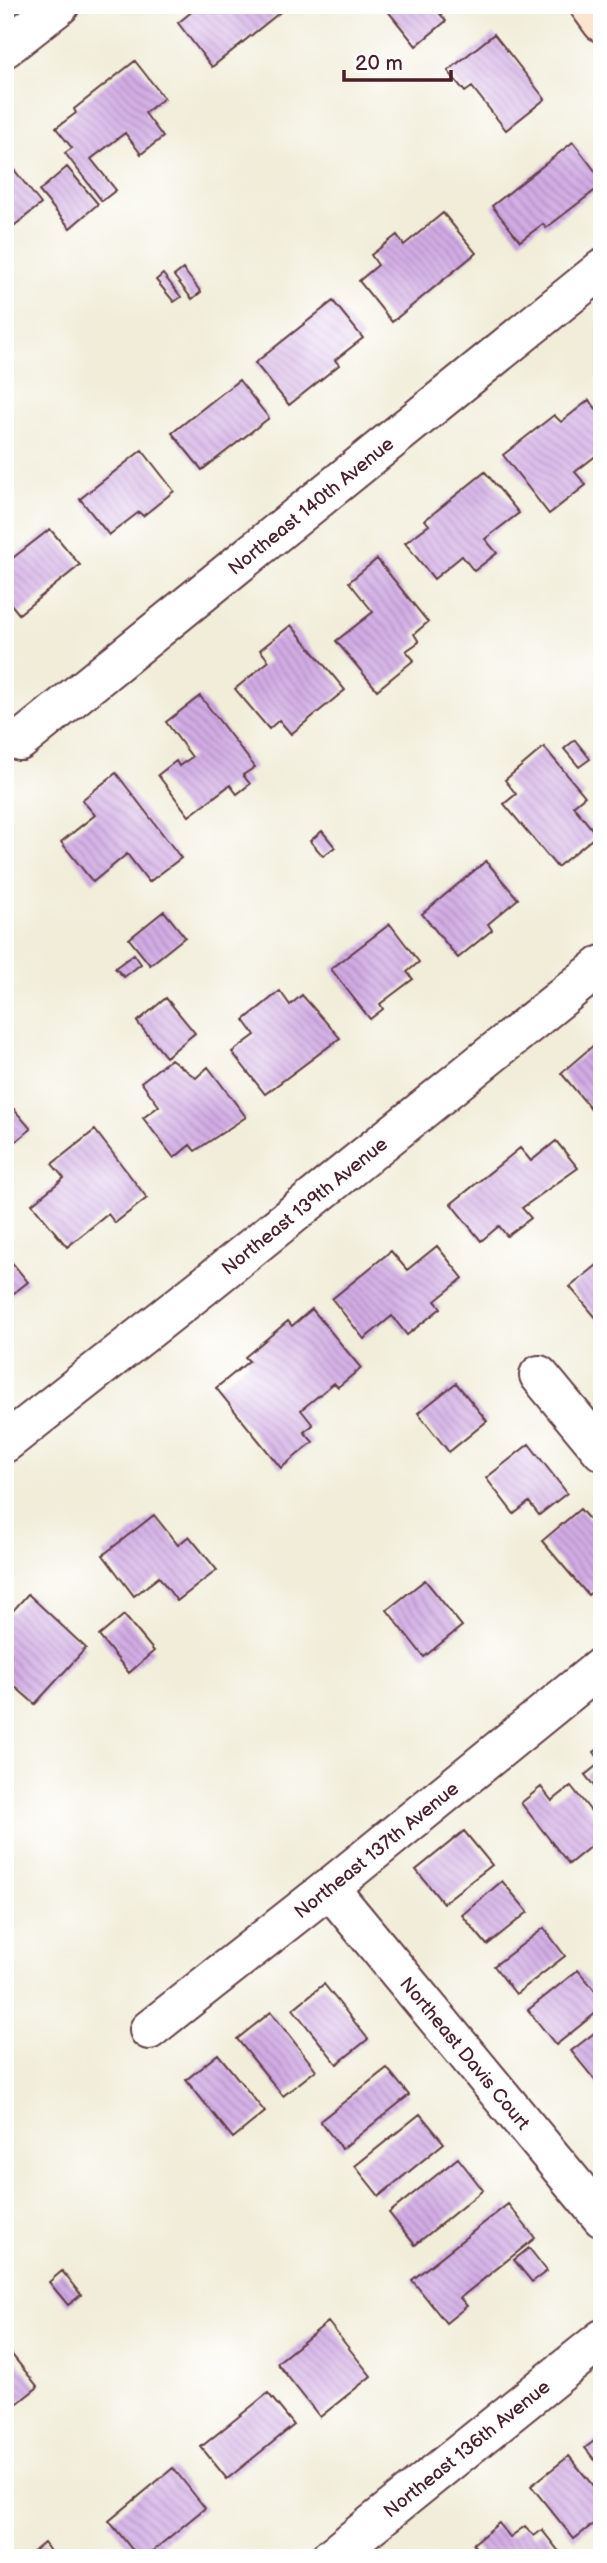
<svg xmlns="http://www.w3.org/2000/svg" width="607" height="2563" font-family="'Balsamiq Sans',sans-serif">
  <style>
    .building { fill: url(#building-back-hatch) }
    .lines { fill: none; stroke-linecap: round; stroke-linejoin: round }
    .street-casing { stroke: #633e45; stroke-width: 42 }
    .secondary-casing { stroke: #633e45; stroke-width: 42 }
    .street { stroke: #fff; stroke-width: 38 }
    .secondary { stroke: #fce5d0; stroke-width: 38 }
    .labels { text-anchor: middle; stroke-width: 5; stroke-linejoin: round; paint-order: stroke }
    .street-label { font-size: 19px; fill: #4a1f2b; stroke: #fff }
  </style>
  <defs>
    <pattern id="building-back-hatch" width="6" height="6" patternUnits="userSpaceOnUse" patternTransform="scale(1.75)"><rect width="6" height="6" fill="#d2ace5"/><path d="M-1 5l2 2M0 0l6 6M5-1l2 2" fill="none" stroke="#ac8bba"/></pattern>
  </defs>
  <rect width="100%" height="100%" fill="#fff"/>
  <filter id="ink" filterUnits="userSpaceOnUse"><feTurbulence type="fractalNoise" baseFrequency=".0143" numOctaves="2"/><feDisplacementMap in="SourceGraphic" scale="14" xChannelSelector="R" yChannelSelector="G"/><feConvolveMatrix kernelMatrix="1 2 1 2 8 2 1 2 1" color-interpolation-filters="sRGB"/></filter>
  <filter id="wash" filterUnits="userSpaceOnUse"><feTurbulence type="fractalNoise" baseFrequency=".00686" numOctaves="4" result="noise"/><feDisplacementMap in="SourceGraphic" scale="28" xChannelSelector="R" yChannelSelector="G"/><feGaussianBlur stdDeviation="1.57" result="paint"/><feColorMatrix in="noise" values="0 0 0 0 0 0 0 0 0 0 0 0 0 0 0 0 0 1.4 0 .05"/><feComposite in="paint" operator="in"/></filter>
  <g filter="url(#wash)">
    <rect width="100%" height="100%" fill="#f1edd9"/>
    <g id="blocks">
      <path class="building" d="M200 5H289L212 67 178 23Z
        M383 5H433L446 21 416 46Z
        M494 34 545 99 506 130 472 87 465 92 448 71Z
        M135 61 164 98 145 113 163 137 141 154 125 133 91 159 116 190 102 201 65 153 72 148 56 128 76 113 74 109Z
        M573 142 602 180V185L546 228 543 224 520 241 492 206Z
        M5 158 41 204 10 229 5 223Z
        M67 167 98 204 70 228 39 191Z
        M443 213 476 253 392 322 359 281 378 265 371 255 397 235 404 245Z
        M183 269 201 292 192 299 174 276Z
        M163 274 181 297 174 302 156 280Z
        M333 301 363 338 335 360 339 365 289 405 255 363Z
        M239 380 269 418 202 470 172 433Z
        M589 400 602 416V451L575 472 586 485 549 514 503 455 554 415 561 422Z
        M142 450 174 491 143 516 139 512 109 535 80 499Z
        M485 472 519 513 485 539 497 553 474 571 462 556 434 579 405 543 429 525 425 520Z
        M50 529 80 565 19 614 5 597V564Z
        M377 559 428 622 414 634 419 642 406 651 414 660 377 690 336 641 373 612 349 582Z
        M291 625 345 690 291 734 279 720 269 729 235 689 269 661 260 650Z
        M200 696 255 767 243 775 250 784 237 794 230 785 189 816 158 775 176 761 179 766 192 757 166 722Z
        M575 740 590 759 579 767 564 749Z
        M544 747 585 796 573 806 597 835 557 867 504 804 516 794 505 780Z
        M116 773 181 858 149 882 127 854 93 882 61 842 95 815 82 800Z
        M322 831 335 847 323 856 310 841Z
        M486 861 518 899 488 924 492 930 458 958 422 914Z
        M164 911 185 937 150 965 129 939Z
        M390 924 419 962 407 972 413 979 380 1004 383 1009 370 1019 331 969Z
        M134 954 141 964 124 977 115 968Z
        M280 991 290 1005 302 995 340 1038 265 1094 232 1052 255 1035 244 1020Z
        M166 998 195 1033 166 1057 137 1022Z
        M602 1038V1122L561 1073Z
        M171 1059 196 1078 208 1067 246 1117 195 1151 190 1145 174 1158 143 1118 159 1106 141 1082Z
        M5 1099 31 1129 5 1150Z
        M95 1130 147 1198 115 1223 108 1214 67 1247 32 1204 64 1178 52 1164Z
        M556 1141 578 1168 522 1208 531 1218 507 1236 499 1226 481 1241 451 1204 520 1148 531 1161Z
        M437 1246 463 1278 435 1301 441 1308 407 1335 392 1316 364 1339 332 1299 391 1251 407 1270Z
        M5 1254 28 1282 5 1300Z
        M602 1261V1325L570 1287Z
        M312 1309 361 1368 338 1387 334 1383 301 1410 313 1425 304 1432 313 1442 281 1468 216 1388 249 1361 245 1357 288 1321 292 1326Z
        M456 1383 487 1421 449 1452 418 1413Z
        M529 1444 567 1493 539 1515 529 1502 514 1514 486 1478Z
        M580 1509 602 1534V1584L588 1595 542 1541Z
        M154 1515 178 1545 189 1536 217 1570 177 1601 159 1577 134 1596 103 1555Z
        M425 1580 462 1626 424 1657 387 1610Z
        M28 1594 86 1648 35 1704 5 1678V1605L11 1613Z
        M124 1615 154 1651 129 1673 99 1636Z
        M602 1746V1796L585 1775 601 1762 594 1752Z
        M571 1786 602 1825V1837L569 1864 521 1803 541 1787 552 1801Z
        M464 1831 492 1865 443 1903 416 1870Z
        M502 1881 528 1912 487 1945 462 1915Z
        M544 1928 565 1956 516 1994 494 1966Z
        M578 1970 602 2000V2008L556 2045 528 2010Z
        M324 1984 368 2039 337 2064 293 2009Z
        M271 2012 316 2070 283 2096 237 2039Z
        M602 2027V2089L571 2051Z
        M218 2054 265 2112 233 2138 186 2080Z
        M387 2068 409 2095 342 2149 320 2121Z
        M420 2114 444 2143 379 2196 355 2166Z
        M458 2158 483 2190 415 2245 389 2213Z
        M508 2204 535 2238 460 2298 467 2306 446 2323 412 2280Z
        M529 2248 547 2271 532 2282 514 2260Z
        M62 2271 81 2295 68 2305 49 2282Z
        M328 2322 371 2376 320 2417 277 2363Z
        M5 2346 38 2387 5 2413Z
        M268 2393 294 2425 227 2479 201 2447Z
        M602 2435V2469L585 2448Z
        M569 2456 602 2497V2517L574 2539 531 2486Z
        M173 2468 205 2508 144 2558H139L109 2521Z
        M499 2523 510 2537 525 2526 534 2536 542 2530 560 2553 555 2558H484L473 2544Z
        M44 2543 55 2558H26Z"/>
    </g>
  </g>
  <g filter="url(#ink)">
    <use href="#blocks" fill-opacity="0" stroke="#633e45" stroke-width="2"/>
    <g class="lines">
      <g class="street-casing">
        <g id="street">
          <path d="M5 48 60 5"/>
          <path id="s1" d="M20 741 602 269"/>
          <path d="M539 1375 602 1451"/>
          <path id="s2" d="M5 1443 203 1287 602 965"/>
          <path id="s3" d="M329 1888 602 2218"/>
          <path id="s4" d="M149 2030 329 1888 602 1666"/>
          <path id="s5" d="M330 2558 602 2339"/>
        </g>
      </g>
      <g class="secondary-casing">
        <path id="secondary" d="M589 5 602 23"/>
      </g>
      <use href="#street" class="street"/>
      <use href="#secondary" class="secondary"/>
    </g>
  </g>
  <g class="labels">
    <g class="street-label">
      <text dy="7" stroke="none"><textPath href="#s1" startOffset="374">Northeast 140th Avenue</textPath></text>
      <text dy="7" stroke="none"><textPath href="#s2" startOffset="382">Northeast 139th Avenue</textPath></text>
      <text dy="7" stroke="none"><textPath href="#s4" startOffset="290">Northeast 137th Avenue</textPath></text>
      <text dy="7" stroke="none"><textPath href="#s3" startOffset="214">Northeast Davis Court</textPath></text>
      <text dy="7" stroke="none"><textPath href="#s5" startOffset="175">Northeast 136th Avenue</textPath></text>
    </g>
  </g>
  <rect width="607" height="2563" fill="none" stroke="#fff" stroke-width="28"/>
  <path d="M344 70v10h107v-10" fill="none" stroke="#4a1f2b" stroke-width="3.5"/>
  <text x="355" y="70" font-size="21" fill="#4a1f2b" stroke="#ffffff" stroke-width="5" paint-order="stroke">20 m</text>
</svg>
